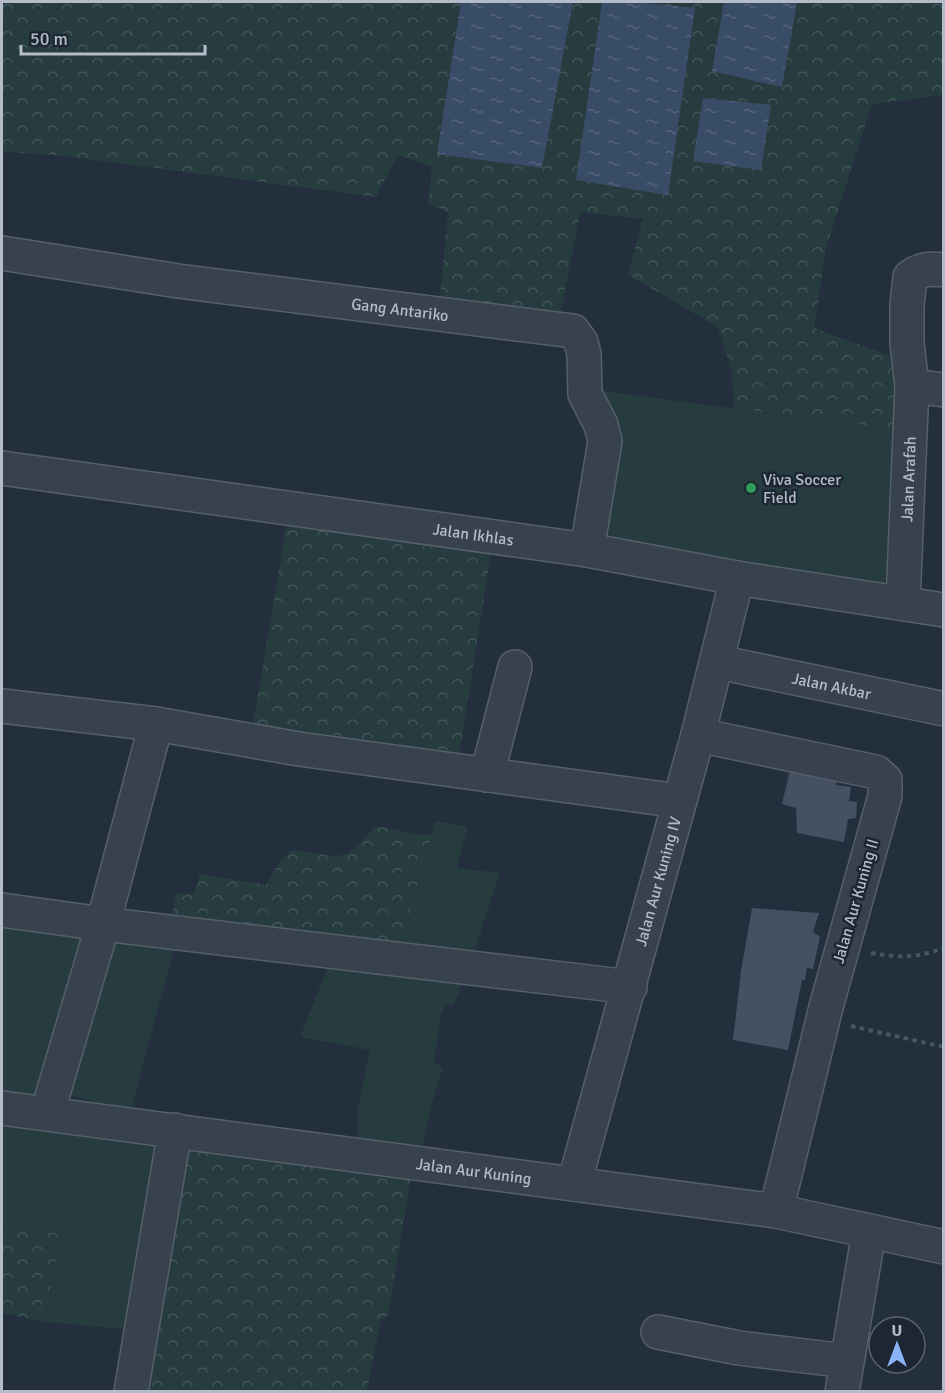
<svg xmlns="http://www.w3.org/2000/svg" width="945" height="1393" font-family="Signika,sans-serif">
  <style>
    .green { fill: #263c3f }
    .forest { fill: url(#forest-crowns) }
    .water { fill: url(#water-ripples) }
    .building { fill: #455162 }
    .lines { fill: none; stroke-linecap: round; stroke-linejoin: round }
    .minor-casing { stroke: #565f6c; stroke-width: 36 }
    .path { stroke: #44595c; stroke-width: 4; stroke-dasharray: 4.5 4.5; stroke-linecap: butt }
    .minor { stroke: #38414e; stroke-width: 33 }
    .leisure-dot { fill: #2e9e5b; stroke: #1d2633; stroke-width: 2 }
    .labels { text-anchor: middle; stroke-width: 5; stroke-linejoin: round; paint-order: stroke }
    .street-label { font-size: 16px; fill: #b4bcc9; stroke: #1d2633 }
    .poi-label { font-size: 16px; fill: #b4bcc9; stroke: #1d2633; text-anchor: start }
  </style>
  <defs>
    <pattern id="forest-crowns" width="20" height="18" patternUnits="userSpaceOnUse" patternTransform="scale(1.5)"><rect width="20" height="18" fill="#263c3f"/><path d="M2 6a3 3 0 1 1 6 0M12 15a3 3 0 1 1 6 0" fill="none" stroke="#435659"/></pattern>
    <pattern id="water-ripples" width="26" height="14" patternUnits="userSpaceOnUse" patternTransform="scale(1.5)"><rect width="26" height="14" fill="#394c67"/><path d="M2 4q2-2 4 0t4 0M15 11q2-2 4 0t4 0" fill="none" stroke="#53647b"/></pattern>
  </defs>
  <rect width="100%" height="100%" fill="#242f3e"/>
  <path class="green" d="M594 390 899 430 890 579 879 586 617 541 601 534Z
    M435 821 468 827 457 868 500 873 473 955 400 948Z
    M2 916 89 927 42 1098 2 1093Z
    M106 930 177 939 146 1052 132 1109 101 1105 89 1100 64 1094Z
    M330 962 463 982 454 1004H446L441 1015 434 1062 443 1068 432 1103 422 1149 358 1140V1107L370 1050 300 1037Z
    M2 1115 161 1138 134 1330 45 1322 61 1235 2 1225Z"/>
  <path class="forest" d="M2 2H943V95L872 104 826 248 814 328 901 360 899 430 734 408 732 372 718 327 628 275 643 219 580 212 559 324 439 307 448 212 428 204 432 167 398 155 376 197 56 155 2 152Z
    M287 521 492 547 458 762 252 730Z
    M375 826 423 835 432 834 400 948 172 919 176 893 194 894 200 874 266 885 282 858 293 850C342 855 340 868 375 826Z
    M180 1141 412 1170 388 1315 381 1319 367 1391 141 1392Z
    M2 1225 61 1234 45 1322 2 1313Z"/>
  <path class="water" d="M461 2H573L542 168 437 154Z
    M602 2H637L695 8 668 195 576 180Z
    M724 2H797L782 87 712 71Z
    M703 98 771 105 761 170 693 161Z"/>
  <path class="building" d="M792 761 839 771 836 785 851 787 849 801 857 802 856 818 848 819 844 842 797 833 796 808 782 804Z
    M752 908 819 913 813 932 820 937 813 969 807 968 805 980H802L788 1050 733 1040 741 971Z"/>
  <g class="lines">
    <g class="minor-casing">
      <g id="minor">
        <path id="s1" d="M2 253 178 281 573 331 581 342 584 354 585 394 601 425 605 441 587 550"/>
        <path d="M912 386 944 390"/>
        <path id="s2" d="M2 468 587 550 737 578 944 610"/>
        <path id="s3" d="M903 603 912 386 907 343V305L910 277C921 269 930 268 944 270"/>
        <path id="s4" d="M718 662 944 709"/>
        <path d="M2 706 156 724 299 749 679 801"/>
        <path d="M698 735 876 772 885 780V796L826 1007 776 1211"/>
        <path d="M487 775 515 667"/>
        <path d="M2 910 103 924 630 987"/>
        <path id="s5" d="M2 1108 776 1211 944 1247"/>
        <path d="M47 1114 103 924 156 724"/>
        <path id="s6" d="M574 1184 698 735 737 578"/>
        <path d="M658 1332 739 1348 847 1361"/>
        <path d="M131 1392 175 1130"/>
        <path d="M842 1392 869 1232"/>
      </g>
    </g>
    <path class="path" d="M871 953C900 958 916 958 944 948
      M851 1026 944 1047"/>
    <use href="#minor" class="minor"/>
  </g>
  <circle class="leisure-dot" cx="751" cy="488" r="6"/>
  <g class="labels">
    <g class="street-label">
      <text dy="6" stroke="none"><textPath href="#s1" startOffset="402">Gang Antariko</textPath></text>
      <text dy="6" stroke="none"><textPath href="#s3" startOffset="124">Jalan Arafah</textPath></text>
      <text dy="6" stroke="none"><textPath href="#s2" startOffset="476">Jalan Ikhlas</textPath></text>
      <text dy="6" stroke="none"><textPath href="#s4" startOffset="116">Jalan Akbar</textPath></text>
      <text dy="6" stroke="none"><textPath href="#s6" startOffset="314">Jalan Aur Kuning IV</textPath></text>
      <text transform="translate(855 901) rotate(-74)" y="6">Jalan Aur Kuning II</text>
      <text dy="6" stroke="none"><textPath href="#s5" startOffset="476">Jalan Aur Kuning</textPath></text>
    </g>
    <g class="poi-label">
      <text x="763" y="485">Viva Soccer<tspan x="763" dy="18">Field</tspan></text>
    </g>
  </g>
  <rect width="945" height="1393" fill="none" stroke="#b4bcc9" stroke-width="6"/>
  <g transform="translate(897 1345)"><circle r="28" fill="#1d2633" stroke="#59626f" stroke-width="1.5"/>
  <path d="M0-4.5L10 22L0 15L-10 22Z" fill="#8ab4f8"/>
  <text y="-9" font-size="16" font-weight="bold" text-anchor="middle" fill="#b4bcc9">U</text>
  </g>
  <path d="M21 45v9h184v-9" fill="none" stroke="#b4bcc9" stroke-width="3"/>
  <text x="30" y="45" font-size="18" fill="#b4bcc9" stroke="#1d2633" stroke-width="4.5" paint-order="stroke">50 m</text>
</svg>
